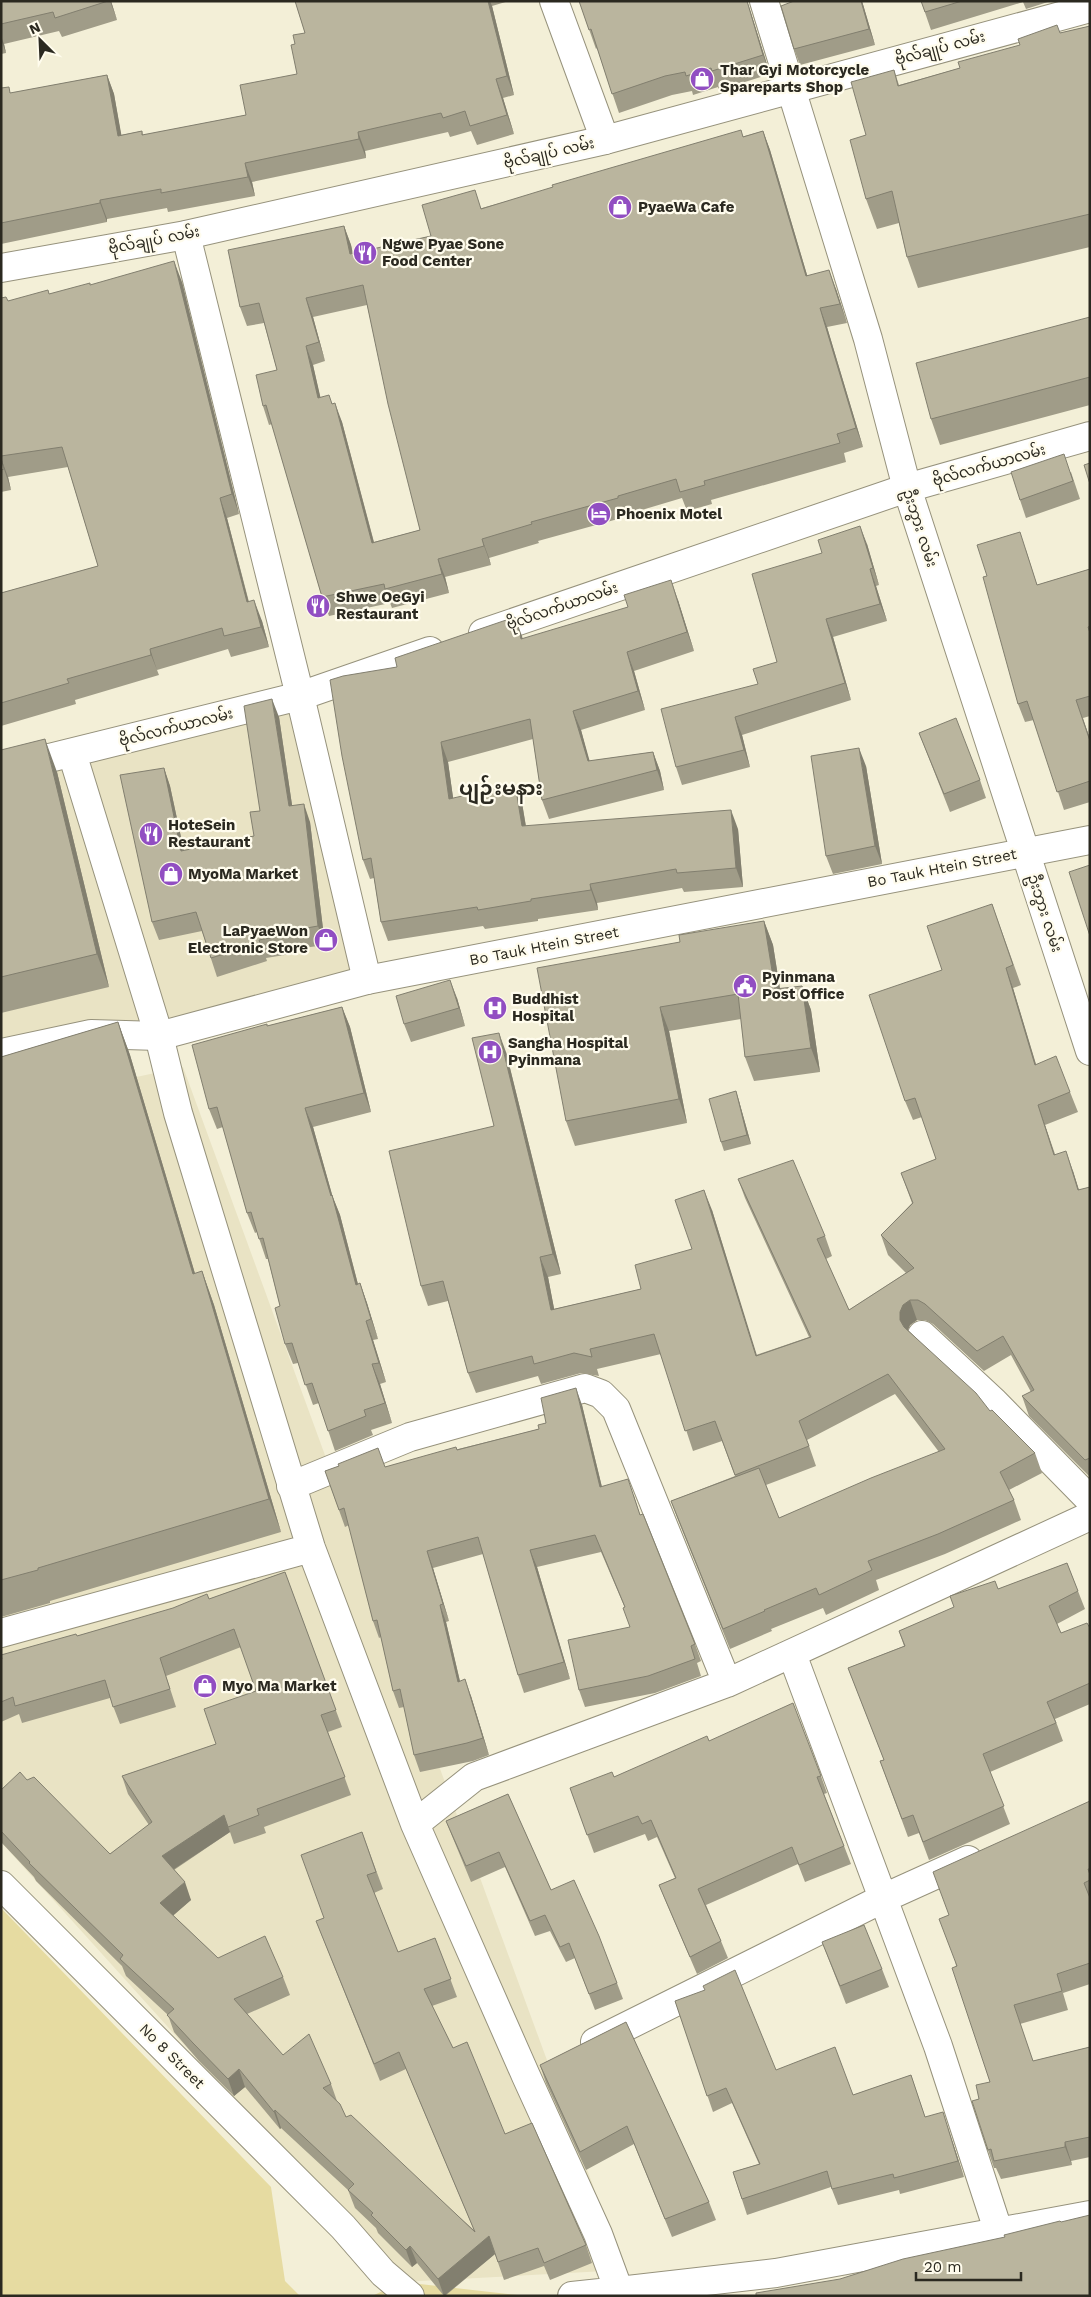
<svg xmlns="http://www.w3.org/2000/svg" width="1091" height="2297" font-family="'Work Sans','Noto Sans Myanmar',sans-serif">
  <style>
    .built { fill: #e9e3c4 }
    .green { fill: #e6dba1 }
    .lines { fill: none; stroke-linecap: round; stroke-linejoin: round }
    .minor-casing { stroke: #96927c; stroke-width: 30 }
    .tertiary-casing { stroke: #96927c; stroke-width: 30 }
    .secondary-casing { stroke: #96927c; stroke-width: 30 }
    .minor { stroke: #fff; stroke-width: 28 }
    .tertiary { stroke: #fff; stroke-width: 28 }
    .secondary { stroke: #fff; stroke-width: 28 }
    .wall { fill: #a09c88; fill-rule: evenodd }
    .shaded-wall { fill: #827f6f }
    .building { fill: #bab59e; stroke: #827f6f; fill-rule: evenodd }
    .labels { text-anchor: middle; stroke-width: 4.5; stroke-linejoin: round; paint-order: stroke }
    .street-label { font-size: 15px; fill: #2b2920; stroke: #fffced }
    .poi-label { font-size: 15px; font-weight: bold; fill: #2b2920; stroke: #fffced; text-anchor: start }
    .district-label { font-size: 20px; font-weight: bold; fill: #2b2920; stroke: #fffced }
  </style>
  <rect width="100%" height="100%" fill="#f3efd7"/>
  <path class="built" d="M300 696 367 980 1 1050V767Z
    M183 1067 352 1529 624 2270 402 2282 232 2098 1 1842V1106Z"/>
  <path class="green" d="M1 1908 271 2187 285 2281 300 2296H1Z
    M402 2282 526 2296H372Z"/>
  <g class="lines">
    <g class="minor-casing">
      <path id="minor" d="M554 1 605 140
        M186 235 300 696 367 980
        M483 633 907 488 1090 436
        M72 753 159 1036 178 1113 311 1548 415 1824 526 2076 598 2234 619 2291 776 2273 1090 2215
        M1 770 300 696 430 651
        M922 1335 994 1402 1090 1500
        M291 1486 410 1437 585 1388 601 1394 616 1409 727 1683
        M1 1633 311 1548
        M792 1654 938 2046 998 2230
        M415 1824 474 1777 727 1683 1090 1516
        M1 1885 343 2227 383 2273 410 2296
        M595 2042 884 1898 968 1860
        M572 2296 619 2291 621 2296"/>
    </g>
    <g class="tertiary-casing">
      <path id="tertiary" d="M764 1 868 339 907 488 1090 1051
        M1 1053 91 1034 159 1036 367 980 1090 840"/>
    </g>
    <g class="secondary-casing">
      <path id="secondary" d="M1 268 186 235 605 140 1090 8"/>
    </g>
    <use href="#minor" class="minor"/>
    <use href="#tertiary" class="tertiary"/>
    <use href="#secondary" class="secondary"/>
  </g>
  <path class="wall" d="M1 1H111L117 20 62 37 59 31 4 44 6 53 1 54Z
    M295 1H509L492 6 514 95 503 98 514 134 477 145 471 131 450 137 448 132 365 151 366 158 252 182 255 196 168 212 167 208 107 219V222L1 244V88L11 93 107 75 114 94 121 135 142 131 143 135 246 115 297 74 295 44 305 33Z
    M579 1H747L770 74 719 90 718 87 693 95 692 91 672 95 619 113 597 48 596 49Z
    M794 1H862L875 45 800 65 794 49Z
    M921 1H1051L1026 9 1023 2 931 30Z
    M1090 26V247L918 288 907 257 899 223 877 229 866 199V135L894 70 899 85 960 68 1060 33Z
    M763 131 770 150 807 275 836 289 847 323 827 327 863 447 844 453 846 462 711 500 712 504 687 511 682 498 625 515V517L538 541 539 543 489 558 491 565 445 577 449 593 392 608 390 603 329 616 322 597 272 424 269 425 263 406 277 370 264 323 247 326 240 307 344 226 351 245 353 254 431 236 482 208ZM367 305 420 530 374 542 342 422 333 404 320 397 313 365 325 361 313 317Z
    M182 282 239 514 227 518 249 602 262 621 269 647 231 657 228 649 157 670 159 675 75 700 76 704 1 726V593L98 566 68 467 8 477 11 490 1 492V298L8 301 49 294 91 285Z
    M1090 317V405L940 445 931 419Z
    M1071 472 1080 499 1026 518 1020 500Z
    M867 544 879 585 876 586 887 621 833 637 851 700 742 735 750 767 682 785 676 767 758 684 777 662Z
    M1026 550 1037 585 1090 569V716L1083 718 1090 739V802L1064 810 1034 720 1025 722 1018 704 987 576Z
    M678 600 694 651 634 671 645 710 581 730 589 761 653 752 660 771 664 790 549 819 542 800 533 739 448 762 453 798 522 803 526 826 738 829 743 887 684 892 682 888 597 903 598 910 538 919V921L485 929 483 926 388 941 381 922 374 878 370 879 363 860 397 667 523 639Z
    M279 717 292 805 310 822 325 945 296 949 297 953 266 958 267 961 217 977 202 931 159 940 152 922 164 768 170 786 184 851 254 836 260 811Z
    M919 733 980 780 986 798 950 812Z
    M1 750 57 772 109 987 1 1013Z
    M866 766 882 864 833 874 826 856Z
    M992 904 1021 985 1013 988 1036 1064 1070 1092 1078 1112 1045 1125 1055 1154 1073 1171 1079 1190 1090 1187V1477L1029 1416 1022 1396 1031 1392 1011 1355 984 1371 933 1324 925 1320H917L910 1325 908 1330 990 1411 1035 1453 1042 1473 1009 1490 1014 1500 1021 1520 945 1554 876 1580 879 1590 826 1615 823 1608 771 1629 772 1631 730 1649 678 1520 671 1501 735 1476 722 1441 693 1451 661 1354 597 1369 599 1376 581 1373 541 1384 538 1376 476 1393 468 1373 448 1301 428 1306 421 1286 494 1126 506 1052 561 1274 548 1277 554 1309 641 1289 692 1249 712 1210 756 1355 809 1337 745 1198 738 1179 825 1236 832 1256 826 1259 849 1310 906 1273 888 1255 881 1235 912 1203 901 1173 936 1159 922 1117 913 1120 905 1101 942 970ZM895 1394 939 1452 779 1518 766 1485 816 1466 807 1440Z
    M764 921 773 945 780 989 802 986 811 1010 820 1072 754 1081 745 1057 741 1019 669 1031 687 1123 575 1146 566 1121 680 942Z
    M457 998 465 1026 411 1042 404 1024Z
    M342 1007 350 1027 371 1112 313 1127 332 1195 340 1215 358 1284 360 1283 367 1303 378 1339 373 1340 386 1382 380 1384 392 1423 371 1430 373 1435 335 1451 319 1403 313 1405 298 1363 293 1364 285 1344 280 1306 268 1259H266L257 1232 255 1233 247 1213 223 1127 217 1129 209 1109 267 1026Z
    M118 1022 130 1055 195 1274 202 1271 214 1305 281 1532 50 1601V1603L1 1617V1057Z
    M736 1091 739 1101 751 1144 724 1151 721 1142Z
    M582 1405 602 1487 634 1496 640 1515 695 1644 701 1661 697 1663 701 1676 655 1693 585 1707 579 1690 630 1627 625 1608 601 1552 537 1567 570 1679 524 1693 518 1675 483 1554 433 1568 449 1621 446 1622 460 1681 471 1696 489 1755 473 1761 420 1772 414 1755 404 1707 399 1708 393 1691 381 1637 379 1638 373 1621 349 1525 345 1527 325 1471 339 1466 385 1467 539 1429 546 1423Z
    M1067 1563 1085 1609 1057 1624 1061 1633 1090 1628V1704L1055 1719 1063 1741 990 1772 1010 1824 929 1860 919 1833 908 1837 880 1761 884 1760 848 1668 904 1646 899 1631 998 1589Z
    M285 1572 342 1727 328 1732 351 1795 264 1827 266 1833 234 1844 230 1832 174 1870 191 1900 173 1915 218 1958 283 1977 290 1995 247 2014 283 2055 331 2084 337 2101 346 2117 474 2230 406 2069 380 2081 316 1921 324 1918 362 1832 383 1889 374 1893 398 1952 435 1938 457 1997 432 2006 453 2048 505 2134 586 2245 592 2263 550 2280 544 2266 504 2280 495 2254 445 2296H444L417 2263 412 2267 378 2233 376 2228 355 2208 348 2190 281 2128 280 2129 245 2087 234 2096 199 2061 174 2032 168 2015 126 1976 122 1966 36 1881 34 1877 1 1842V1790L27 1780 110 1854 149 1825 128 1794 122 1776 216 1744 256 1691 241 1647 166 1676 176 1707 120 1724 110 1698 22 1723 19 1714 1 1722V1659L77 1636 209 1599Z
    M709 1741 821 1776 827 1793 824 1794 851 1864 805 1882 798 1864 706 1905 721 1941 728 1958 697 1974 666 1902 659 1885 675 1878 657 1837 648 1841 645 1834 594 1853 570 1788 614 1777Z
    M508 1794 551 1890 617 1983 623 1999 595 2010 575 1958 566 1962 550 1931 535 1936 505 1867 471 1882 452 1836 446 1821Z
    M1090 1801V1984L1063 1993 1068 2010 1020 2024 1033 2061 1090 2047V2157L1071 2161 1072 2165 1001 2179 996 2168H994L988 2150 979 2099 990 2082 956 1966 949 1915Z
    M822 1942 882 1969 889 1987 846 2004Z
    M675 2001 776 2070 853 2095 911 2075 925 2117 948 2128 964 2177 900 2194 899 2190 838 2205 831 2187 747 2215 733 2172 759 2164 732 2103 713 2112Z
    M626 2022 709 2202 716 2220 672 2237 634 2144 586 2170 546 2083 540 2065Z"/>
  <path class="shaded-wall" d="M110 1H111L117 20Z
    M488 1H490L492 6 514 95 507 76Z
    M747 1 751 13 770 74 763 55Z
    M861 1H862L875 45 869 29Z
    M1 36 4 44 6 53 1 40Z
    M107 75 114 94 125 155 118 136Z
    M496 79 503 98 514 134 507 115Z
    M763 131 770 150 813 295 806 276Z
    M358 132 365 151 366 158 359 139Z
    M245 163 252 182 255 196 248 177Z
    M100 200 107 219V222L100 203Z
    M344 226 351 245 357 273 350 254Z
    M174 261 182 282 239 514 232 494Z
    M829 270 836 289 847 323 840 304Z
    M306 298 313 317 325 361 319 342Z
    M820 308 827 327 863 447 856 428Z
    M306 346 313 365 325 417 318 398Z
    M335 403 342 422 379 562 372 543Z
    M1 458 8 477 11 490 4 469Z
    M220 498 227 518 254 623 247 602Z
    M860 526 867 544 879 585 873 568Z
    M482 539 489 558 491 565 484 546Z
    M438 559 445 577 449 593 442 574Z
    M870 569 876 586 887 621 880 604Z
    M671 580 678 600 694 651 687 632Z
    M254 600 262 621 269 647 261 627Z
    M515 617 522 636 528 659 521 639Z
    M826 619 833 637 851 700 845 683Z
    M150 649 157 670 159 675 151 655Z
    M627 652 634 671 645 710 638 691Z
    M272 699 279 717 295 825 289 806Z
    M1076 700 1090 739V741Z
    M573 711 581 730 595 780 588 761Z
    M735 717 742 735 750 767 744 750Z
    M45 739 57 772 109 987 97 954Z
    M441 742 448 762 456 818 449 799Z
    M859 748 866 766 882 864 875 846Z
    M653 752 660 771 664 790 657 770Z
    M164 768 170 786 188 870 181 851Z
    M515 784 522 803 529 846 522 826Z
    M304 804 310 822 325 945 318 926Z
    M731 810 738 829 743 887 736 868Z
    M590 884 597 903 598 910 591 890Z
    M764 921 773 945 784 1014 775 989Z
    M1006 968 1013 988 1042 1085 1035 1065Z
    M450 980 457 998 465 1026 459 1008Z
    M802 986 811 1010 820 1072 811 1048Z
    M342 1007 350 1027 371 1112 364 1093Z
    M660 1007 669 1031 687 1123 679 1099Z
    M118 1022 130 1055 205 1307 193 1274Z
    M499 1033 506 1052 561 1274 553 1254Z
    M736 1091 739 1101 751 1144 747 1135Z
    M1038 1105 1045 1125 1061 1175 1054 1155Z
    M305 1108 313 1127 337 1212 332 1195 340 1215 363 1304 356 1285Z
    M1066 1151 1073 1171 1085 1210 1078 1190Z
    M704 1190 712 1210 763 1375 756 1356Z
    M540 1257 548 1277 558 1329 551 1310Z
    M202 1271 214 1305 281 1532 269 1499Z
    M360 1283 367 1303 378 1339 371 1319Z
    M910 1300 917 1320 910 1325 907 1332 900 1320V1312L903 1305Z
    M366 1321 373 1340 386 1382 379 1363Z
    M372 1364 380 1384 392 1423 385 1403Z
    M576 1388 582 1405 606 1504 600 1487Z
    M530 1550 537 1567 570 1679 564 1662Z
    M427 1551 433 1568 449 1621 443 1604Z
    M440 1605 446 1622 464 1699 458 1682Z
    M465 1679 471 1696 489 1755 483 1738Z
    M224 1815 230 1832 168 1873 162 1856Z
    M185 1882 191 1900 167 1921 160 1903Z
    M239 2069 245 2087 234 2096 228 2079Z
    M275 2110 281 2128 280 2129 274 2112Z
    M943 2112 948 2128 964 2177 958 2161Z
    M1065 2142 1071 2161 1072 2165 1065 2147Z
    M489 2236 495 2254 444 2296 438 2279Z
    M410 2246 417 2263 412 2267 406 2250Z"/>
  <path class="building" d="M1 1H108L55 18 53 12 1 24Z
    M295 1H488L507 76 496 79 507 115 470 126 465 111 443 118 441 113 358 132 359 139 245 163 248 177 161 193V189L100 200V203L1 223V88L9 87 10 93 107 75 118 136 142 131V135L246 115 240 85 297 74 291 45 295 44 293 35 305 33Z
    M579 1H747L763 55 712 71 711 68 686 76 685 72 665 76 612 94 591 29 589 30Z
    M794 1H861L869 29 794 49 781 6Z
    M921 1H962L925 12Z
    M1057 25 1060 33 1090 26V214L907 257 892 191 866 199 850 140 866 135 851 82 894 70 898 86 960 68 958 62 1020 45 1018 39Z
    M741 130 743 137 763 131 806 276 829 270 840 304 820 308 856 428 837 434 840 443 704 481 705 485 680 492 676 479 618 496V498L531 522 532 524 482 539 484 546 438 559 442 574 385 589 384 584 322 597 266 405 263 406 256 375 277 370 259 303 240 307 228 250 344 226 350 254 431 236 422 205 475 190 481 209 553 187 552 185ZM363 285 388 404 420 530 372 543 335 403 332 404 329 395 318 398 306 346 319 342 306 298Z
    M174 261 232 494 220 498 247 602 254 600 261 627 224 636 222 628 150 649 151 655 67 679 69 683 1 703V593L98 566 62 447 1 456V298L6 297 8 301 48 290 49 294 90 283V285Z
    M1090 317V377L931 419 916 363Z
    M1064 454 1073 481 1020 500 1011 472Z
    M1 458 4 469 1 470Z
    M1090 463V484L1084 465Z
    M860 526 873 568 870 569 880 604 826 619 845 683 735 717 744 750 676 767 661 709 758 684 753 669 777 662 752 574 822 553 818 540Z
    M1020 532 1037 585 1090 569V626L1088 627 1090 633V696L1076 700 1090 741V781L1057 792 1027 701 1018 704 983 577 987 576 977 545Z
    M671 580 687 632 627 652 638 691 573 711 588 761 653 752 657 770 542 800 530 719 441 742 449 799 515 784 522 826 731 810 736 868 677 873 676 869 590 884 591 890 531 899V901L478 910 477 907 381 922 371 858 363 860 342 756 330 680 343 676 397 667 395 658 515 617 521 639 628 607 624 595Z
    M272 699 289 806 304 804 318 926 289 931 290 934 259 940 260 943 211 958 196 912 152 922 120 775 164 768 181 851 254 836 250 812 260 811 244 706Z
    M956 718 980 780 944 794 919 733Z
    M45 739 97 954 1 977V750Z
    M859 748 875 846 826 856 811 756Z
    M1090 865V936L1069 872Z
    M992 904 1013 965 1006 968 1035 1065 1056 1056 1070 1092 1038 1105 1054 1155 1066 1151 1078 1190 1090 1187V1458L1085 1460 1022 1396 1034 1390 1003 1336 977 1351 925 1304 918 1300H910L903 1305 900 1312V1320L904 1327 976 1393 990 1411 992 1410 1035 1453 1000 1472 1014 1500 938 1534 868 1561 872 1570 819 1595 816 1588 764 1610 765 1611 723 1629 671 1501 759 1468 779 1518 871 1478 945 1449 888 1374 799 1421 809 1446 735 1475 715 1421 685 1431 654 1334 590 1349 592 1357 574 1353 534 1364 532 1356 468 1373 443 1281 421 1286 389 1151 494 1126 472 1038 499 1033 553 1254 540 1257 551 1310 641 1289 635 1265 692 1249 675 1200 704 1190 756 1356 811 1337 738 1179 793 1160 825 1236 817 1239 849 1310 914 1268 881 1235 913 1203 901 1173 936 1159 915 1098 905 1101 869 995 942 970 927 926Z
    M764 921 775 989 802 986 811 1048 745 1057 738 994 660 1007 679 1099 566 1121 537 968 680 942 679 935Z
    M450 980 459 1008 404 1024 396 996Z
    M342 1007 364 1093 305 1108 331 1196 332 1195 356 1285 360 1283 371 1319 366 1321 379 1363 372 1364 385 1403 364 1410 366 1416 328 1431 312 1383 305 1385 292 1343 285 1344 275 1308 280 1306 263 1238 259 1239 251 1212 247 1213 217 1107 209 1109 192 1045 267 1024V1026Z
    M118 1022 193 1274 202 1271 269 1499 38 1568V1570L1 1580V1057Z
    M736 1091 747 1135 721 1142 709 1099Z
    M576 1388 600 1487 628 1479 640 1515 643 1514 695 1644 691 1646 695 1659 648 1676 579 1690 568 1640 630 1627 623 1608 625 1607 595 1535 530 1550 564 1662 518 1675 478 1537 427 1551 443 1604 440 1605 458 1682 465 1679 483 1738 467 1743 414 1755 400 1689 393 1691 377 1620 373 1621 344 1508 339 1510 325 1471 339 1466 338 1464 378 1448 385 1467 456 1447 457 1450 539 1429 538 1425 546 1423 541 1398Z
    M1067 1563 1078 1591 1049 1606 1061 1633 1087 1623 1090 1628V1683L1047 1702 1056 1723 983 1754 1004 1806 923 1842 913 1815 902 1819 880 1761 884 1760 848 1668 905 1646 899 1631 954 1607 950 1596 995 1581 998 1589Z
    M285 1572 336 1710 321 1715 345 1777 257 1809 259 1815 228 1827 224 1815 162 1856 185 1882 160 1903 218 1958 265 1936 283 1977 234 1999 283 2055 309 2034 331 2084 323 2088 340 2104 346 2117 351 2115 475 2232 399 2052 374 2064 316 1921 324 1918 301 1855 362 1832 376 1872 367 1875 398 1952 435 1938 451 1979 424 1989 453 2048 467 2042 505 2134 532 2123 586 2245 544 2263 538 2248 498 2262 489 2236 438 2279 410 2246 406 2250 371 2215 373 2213 348 2190 354 2184 275 2110 274 2112 239 2069 228 2079 193 2043 167 2015 174 2009 120 1959 123 1955 29 1863 30 1862 1 1831V1790L20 1772 27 1780 34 1777 110 1854 152 1822 122 1776 216 1744 204 1709 256 1691 234 1629 160 1658 170 1689 113 1707 105 1680 15 1706 13 1697 1 1702V1659H2L1 1655 76 1634 77 1636 173 1608 207 1594 209 1599Z
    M793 1703 821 1776 817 1777 844 1846 799 1865 792 1847 698 1889 721 1941 690 1957 659 1885 676 1878 651 1820 642 1824 638 1816 587 1835 570 1788 612 1772 614 1777 707 1736 709 1741Z
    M508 1794 551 1890 574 1880 599 1936 617 1983 589 1994 569 1943 560 1947 545 1915 530 1921 499 1852 466 1866 446 1821Z
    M1090 1801V1869H1088L1090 1875V1880L1084 1883 1090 1898V1963L1057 1974 1062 1991 1014 2005 1033 2061 1090 2047V2137L1065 2142V2147L994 2161 991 2149 988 2150 972 2101 979 2099 976 2085 990 2082 952 1968 957 1966 939 1919 949 1915 933 1872Z
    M864 1925 882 1969 840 1986 822 1942Z
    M735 1970 776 2070 835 2047 853 2095 911 2075 925 2117 943 2112 958 2161 894 2178 893 2174 832 2189 827 2171 742 2199 733 2172 760 2164 726 2088 707 2096 675 2001 705 1990 703 1986Z
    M626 2022 709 2202 665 2219 627 2126 580 2152 540 2065Z
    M1090 2215V2296H756V2293L840 2279 903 2259 1005 2237 1004 2235 1060 2221 1061 2222Z"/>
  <defs>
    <g id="shop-disc" transform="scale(1.25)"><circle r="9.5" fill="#914ec2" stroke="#fffced"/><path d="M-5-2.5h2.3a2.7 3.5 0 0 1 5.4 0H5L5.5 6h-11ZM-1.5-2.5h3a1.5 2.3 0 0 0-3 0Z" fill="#fff"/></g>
    <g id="restaurant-disc" transform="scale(1.25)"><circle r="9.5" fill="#914ec2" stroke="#fffced"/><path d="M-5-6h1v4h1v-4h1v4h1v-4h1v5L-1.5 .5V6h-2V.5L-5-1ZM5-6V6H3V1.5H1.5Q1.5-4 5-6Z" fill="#fff"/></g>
    <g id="hotel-disc" transform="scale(1.25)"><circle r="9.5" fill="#914ec2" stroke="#fffced"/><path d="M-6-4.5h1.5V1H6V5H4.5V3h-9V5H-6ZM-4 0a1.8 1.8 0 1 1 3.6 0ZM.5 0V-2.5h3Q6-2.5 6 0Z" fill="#fff"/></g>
    <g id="civic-disc" transform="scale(1.25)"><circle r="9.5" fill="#914ec2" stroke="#fffced"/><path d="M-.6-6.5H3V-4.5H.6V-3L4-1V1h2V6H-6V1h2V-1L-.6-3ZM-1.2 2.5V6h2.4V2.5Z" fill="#fff"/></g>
    <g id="hospital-disc" transform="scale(1.25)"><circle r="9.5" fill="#914ec2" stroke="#fffced"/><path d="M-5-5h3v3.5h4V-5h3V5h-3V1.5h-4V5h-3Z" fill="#fff"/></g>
  </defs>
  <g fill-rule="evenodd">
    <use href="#shop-disc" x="702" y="79"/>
    <use href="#shop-disc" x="620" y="207"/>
    <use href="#restaurant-disc" x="365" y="253"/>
    <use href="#hotel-disc" x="599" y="514"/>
    <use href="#restaurant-disc" x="318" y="606"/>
    <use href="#restaurant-disc" x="151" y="834"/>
    <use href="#shop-disc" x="171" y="874"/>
    <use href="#shop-disc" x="326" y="940"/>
    <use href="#civic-disc" x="745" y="986"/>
    <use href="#hospital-disc" x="495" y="1008"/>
    <use href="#hospital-disc" x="490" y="1052"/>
    <use href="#shop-disc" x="205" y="1686"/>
  </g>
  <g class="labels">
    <g class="street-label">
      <text transform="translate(940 48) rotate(-15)" y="5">ဗိုလ်ချုပ် လမ်း</text>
      <text transform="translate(549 153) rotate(-13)" y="5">ဗိုလ်ချုပ် လမ်း</text>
      <text transform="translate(154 240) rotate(-11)" y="5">ဗိုလ်ချုပ် လမ်း</text>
      <text transform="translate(989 465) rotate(-16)" y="5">ဗိုလ်လက်ယာလမ်း</text>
      <text transform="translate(920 528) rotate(72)" y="5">ဦးဘွား လမ်း</text>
      <text transform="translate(562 606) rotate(-19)" y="5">ဗိုလ်လက်ယာလမ်း</text>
      <text transform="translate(176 727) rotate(-14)" y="5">ဗိုလ်လက်ယာလမ်း</text>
      <text transform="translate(942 868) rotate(-11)" y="5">Bo Tauk Htein Street</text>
      <text transform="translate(1045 913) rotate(72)" y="5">ဦးဘွား လမ်း</text>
      <text transform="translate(544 946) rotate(-11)" y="5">Bo Tauk Htein Street</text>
      <text transform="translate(172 2056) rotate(45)" y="5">No 8 Street</text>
    </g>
    <g class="poi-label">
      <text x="720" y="75">Thar Gyi Motorcycle<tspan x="720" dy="17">Spareparts Shop</tspan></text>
      <text x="638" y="212">PyaeWa Cafe</text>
      <text x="382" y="249">Ngwe Pyae Sone<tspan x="382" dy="17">Food Center</tspan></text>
      <text x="616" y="519">Phoenix Motel</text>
      <text x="336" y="602">Shwe OeGyi<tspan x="336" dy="17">Restaurant</tspan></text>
      <text x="168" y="830">HoteSein<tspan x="168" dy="17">Restaurant</tspan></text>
      <text x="188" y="879">MyoMa Market</text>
      <text x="308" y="936" text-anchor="end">LaPyaeWon<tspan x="308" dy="17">Electronic Store</tspan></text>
      <text x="762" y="982">Pyinmana<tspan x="762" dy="17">Post Office</tspan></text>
      <text x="512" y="1004">Buddhist<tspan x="512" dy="17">Hospital</tspan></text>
      <text x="508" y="1048">Sangha Hospital<tspan x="508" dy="17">Pyinmana</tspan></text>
      <text x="222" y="1691">Myo Ma Market</text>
    </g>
    <g class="district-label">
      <text x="501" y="795">ပျဉ်းမနား</text>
    </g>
  </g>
  <rect width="1091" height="2297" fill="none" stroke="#2b2920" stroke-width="5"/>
  <g transform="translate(40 40) rotate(336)" stroke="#fffced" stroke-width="4" paint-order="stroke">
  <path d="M0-4L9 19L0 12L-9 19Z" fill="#2b2920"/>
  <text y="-8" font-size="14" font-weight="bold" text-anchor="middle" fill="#2b2920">N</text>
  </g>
  <path d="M916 2272v8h105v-8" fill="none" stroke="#2b2920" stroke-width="2.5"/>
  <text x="924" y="2272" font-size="15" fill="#2b2920" stroke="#fffced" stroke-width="4" paint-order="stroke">20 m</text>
</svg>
